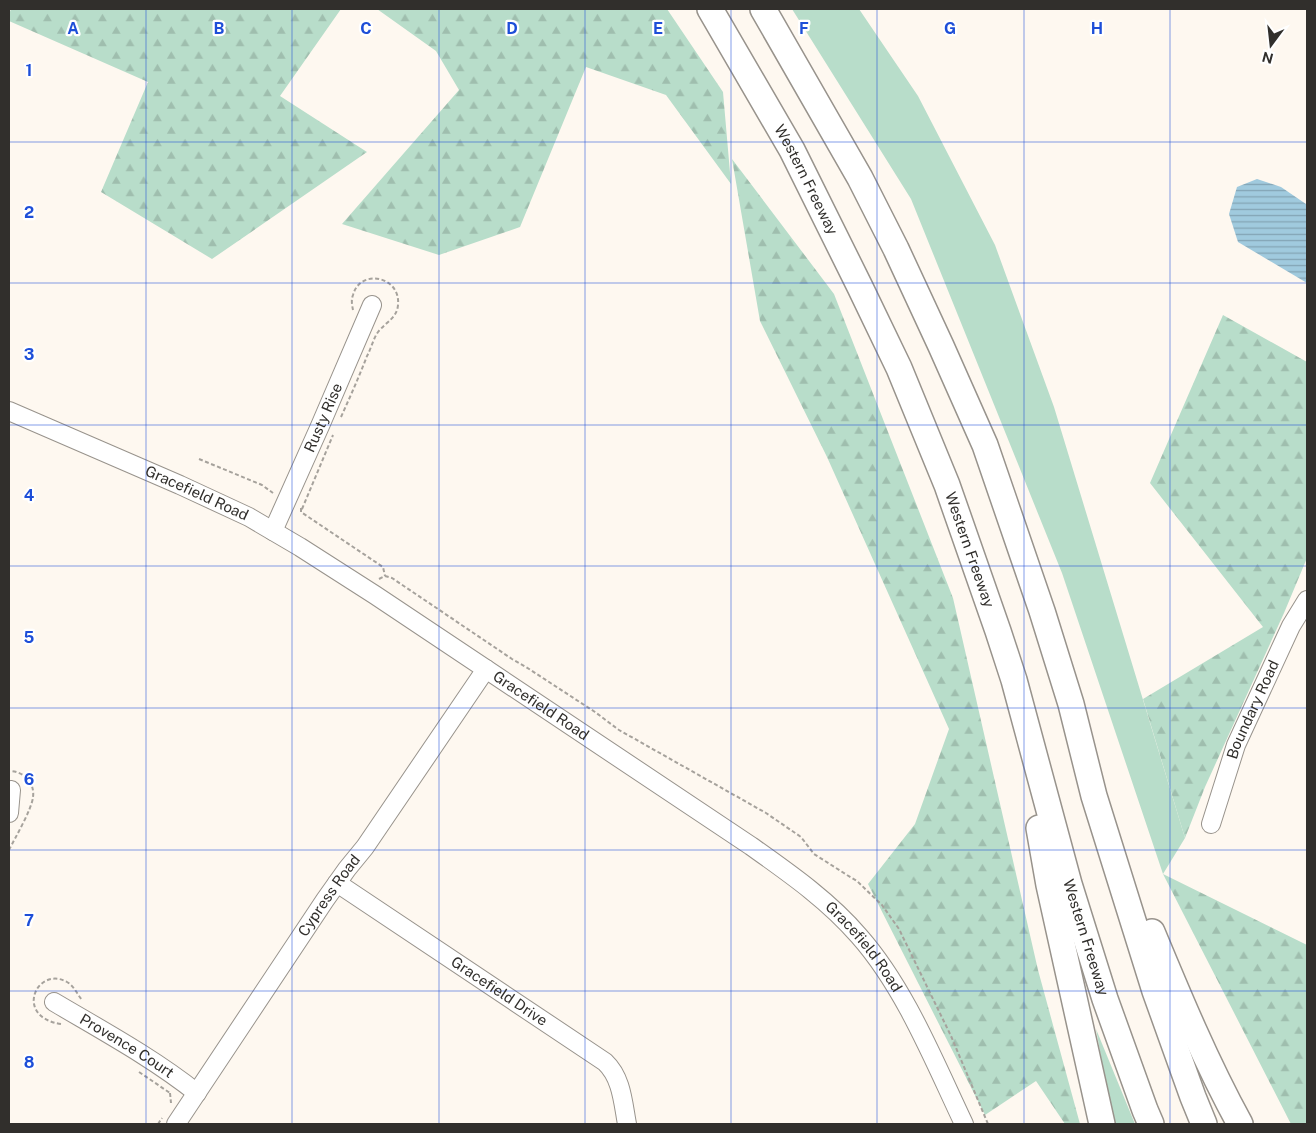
<svg xmlns="http://www.w3.org/2000/svg" width="1316" height="1133" font-family="'Public Sans',sans-serif">
  <style>
    .green { fill: #b8ddca }
    .forest { fill: url(#forest-firs) }
    .water { fill: url(#water-rules) }
    .lines { fill: none; stroke-linecap: round; stroke-linejoin: round }
    .minor-casing { stroke: #98938c; stroke-width: 20 }
    .highway-casing { stroke: #98938c; stroke-width: 28 }
    .path { stroke: #a6a29c; stroke-width: 2; stroke-dasharray: 4 2.5; stroke-linecap: butt }
    .minor { stroke: #fff; stroke-width: 18 }
    .highway { stroke: #fff; stroke-width: 25 }
    .grid { fill: none; stroke: #1d4ed8; stroke-width: 1; stroke-opacity: 0.55 }
    .labels { text-anchor: middle; stroke-width: 4.5; stroke-linejoin: round; paint-order: stroke }
    .street-label { font-size: 15px; fill: #312f2c; stroke: #fff }
    .grid-label { font-size: 16px; text-anchor: middle; font-weight: bold; fill: #1d4ed8; stroke: #fff; stroke-width: 4.5; stroke-linejoin: round; paint-order: stroke }
  </style>
  <defs>
    <pattern id="forest-firs" width="22" height="20" patternUnits="userSpaceOnUse" patternTransform="scale(1.25)"><rect width="22" height="20" fill="#b8ddca"/><path d="M5 1l3.5 6h-7zM16 11l3.5 6h-7z" fill="#9fbeae"/></pattern>
    <pattern id="water-rules" width="6" height="5" patternUnits="userSpaceOnUse" patternTransform="scale(1.25)"><rect width="6" height="5" fill="#a0cade"/><path d="M0 2.5h6" fill="none" stroke="#83a4b4"/></pattern>
  </defs>
  <rect width="100%" height="100%" fill="#fef8f0"/>
  <path class="green" d="M792 9H859L918 96 995 245 1054 407 1185 838 1163 874 1062 573 911 199Z
    M1096 1029 1135 1124H1113Z"/>
  <path class="forest" d="M11 9H341L280 96 367 152 212 259 101 192 148 82 9 21V14Z
    M377 9H667L723 92 731 184 666 95 586 67 520 227 439 255 342 224 459 90 436 51Z
    M732 159 834 294 953 598 1038 970 1080 1124H1065L1036 1081 985 1115 868 884 915 824 949 729 827 457 760 321Z
    M1223 315 1307 362V558L1284 613 1205 787 1185 838 1143 699 1263 627 1150 483Z
    M1163 874 1307 945V1124H1291Z"/>
  <path class="water" d="M1257 179 1281 187 1306 204 1307 207V283L1238 242 1229 214 1237 187Z"/>
  <g class="lines">
    <g class="minor-casing">
      <g id="minor">
        <path id="s1" d="M9 411 180 485 249 517 300 547 375 595 751 846C789 873 828 900 859 936 905 988 934 1061 964 1124"/>
        <path id="s2" d="M273 531 320 426 372 305"/>
        <path d="M9 813 11 790"/>
        <path id="s3" d="M1211 824 1236 745 1291 626 1307 600"/>
        <path id="s4" d="M337 883 605 1062C622 1078 623 1103 627 1124"/>
        <path id="s5" d="M54 1002C103 1031 153 1058 197 1093"/>
        <path id="s6" d="M176 1124 325 900 347 869 365 847 486 669"/>
      </g>
    </g>
    <g class="highway-casing">
      <g id="highway">
        <path id="s7" d="M710 9 792 150 860 287 899 368 947 485 998 631 1014 680 1069 884 1105 999 1145 1110 1151 1124"/>
        <path d="M763 9 860 178 896 249 941 346 985 445 1042 611 1071 704 1094 796 1155 991 1193 1097 1204 1124"/>
        <path d="M1039 828 1049 885 1102 1124"/>
        <path d="M1152 932C1179 997 1206 1062 1240 1124"/>
      </g>
    </g>
    <path class="path" d="M341 417C350 397 359 377 367 356 371 349 373 339 378 332 386 322 397 318 398 305 401 276 360 268 353 295 351 300 352 305 353 310
      M199 459 262 485 273 493
      M301 508V512L383 567 385 576
      M302 509 333 435
      M379 579 385 576 392 578 512 659 526 667 595 712 619 730 766 813 801 837 814 854 847 875 857 881 882 905 899 929 951 1036 988 1124
      M9 850C15 838 32 809 33 797 35 783 24 772 11 771
      M61 1024C13 1017 37 965 67 982 74 986 77 994 82 1000
      M139 1072 170 1093
      M170 1093 171 1103
      M158 1124 162 1118"/>
    <use href="#minor" class="minor"/>
    <use href="#highway" class="highway"/>
  </g>
  <path class="grid" d="M146 9V1124M292 9V1124M439 9V1124M585 9V1124M731 9V1124M877 9V1124M1024 9V1124M1170 9V1124M9 142H1307M9 283H1307M9 425H1307M9 566H1307M9 708H1307M9 850H1307M9 991H1307"/>
  <g class="labels">
    <g class="street-label">
      <text dy="5" stroke="none"><textPath href="#s7" startOffset="196">Western Freeway</textPath></text>
      <text dy="5" stroke="none"><textPath href="#s2" startOffset="124">Rusty Rise</textPath></text>
      <text dy="5" stroke="none"><textPath href="#s1" startOffset="205">Gracefield Road</textPath></text>
      <text dy="5" stroke="none"><textPath href="#s7" startOffset="601">Western Freeway</textPath></text>
      <text dy="5" stroke="none"><textPath href="#s1" startOffset="610">Gracefield Road</textPath></text>
      <text dy="5" stroke="none"><textPath href="#s3" startOffset="122">Boundary Road</textPath></text>
      <text dy="5" stroke="none"><textPath href="#s6" startOffset="275">Cypress Road</textPath></text>
      <text dy="5" stroke="none"><textPath href="#s7" startOffset="1006">Western Freeway</textPath></text>
      <text dy="5" stroke="none"><textPath href="#s1" startOffset="1015">Gracefield Road</textPath></text>
      <text dy="5" stroke="none"><textPath href="#s4" startOffset="195">Gracefield Drive</textPath></text>
      <text dy="5" stroke="none"><textPath href="#s5" startOffset="85">Provence Court</textPath></text>
    </g>
  </g>
  <g class="grid-label">
    <text x="73" y="34">A</text>
    <text x="219" y="34">B</text>
    <text x="366" y="34">C</text>
    <text x="512" y="34">D</text>
    <text x="658" y="34">E</text>
    <text x="804" y="34">F</text>
    <text x="950" y="34">G</text>
    <text x="1097" y="34">H</text>
    <text x="29" y="76">1</text>
    <text x="29" y="218">2</text>
    <text x="29" y="360">3</text>
    <text x="29" y="501">4</text>
    <text x="29" y="643">5</text>
    <text x="29" y="785">6</text>
    <text x="29" y="926">7</text>
    <text x="29" y="1068">8</text>
  </g>
  <rect width="1316" height="1133" fill="none" stroke="#312f2c" stroke-width="20"/>
  <g transform="translate(1271 45) rotate(195)" stroke="#ffffff" stroke-width="4" paint-order="stroke">
  <path d="M0-4L9 19L0 12L-9 19Z" fill="#312f2c"/>
  <text y="-8" font-size="14" font-weight="bold" text-anchor="middle" fill="#312f2c">N</text>
  </g>
</svg>
